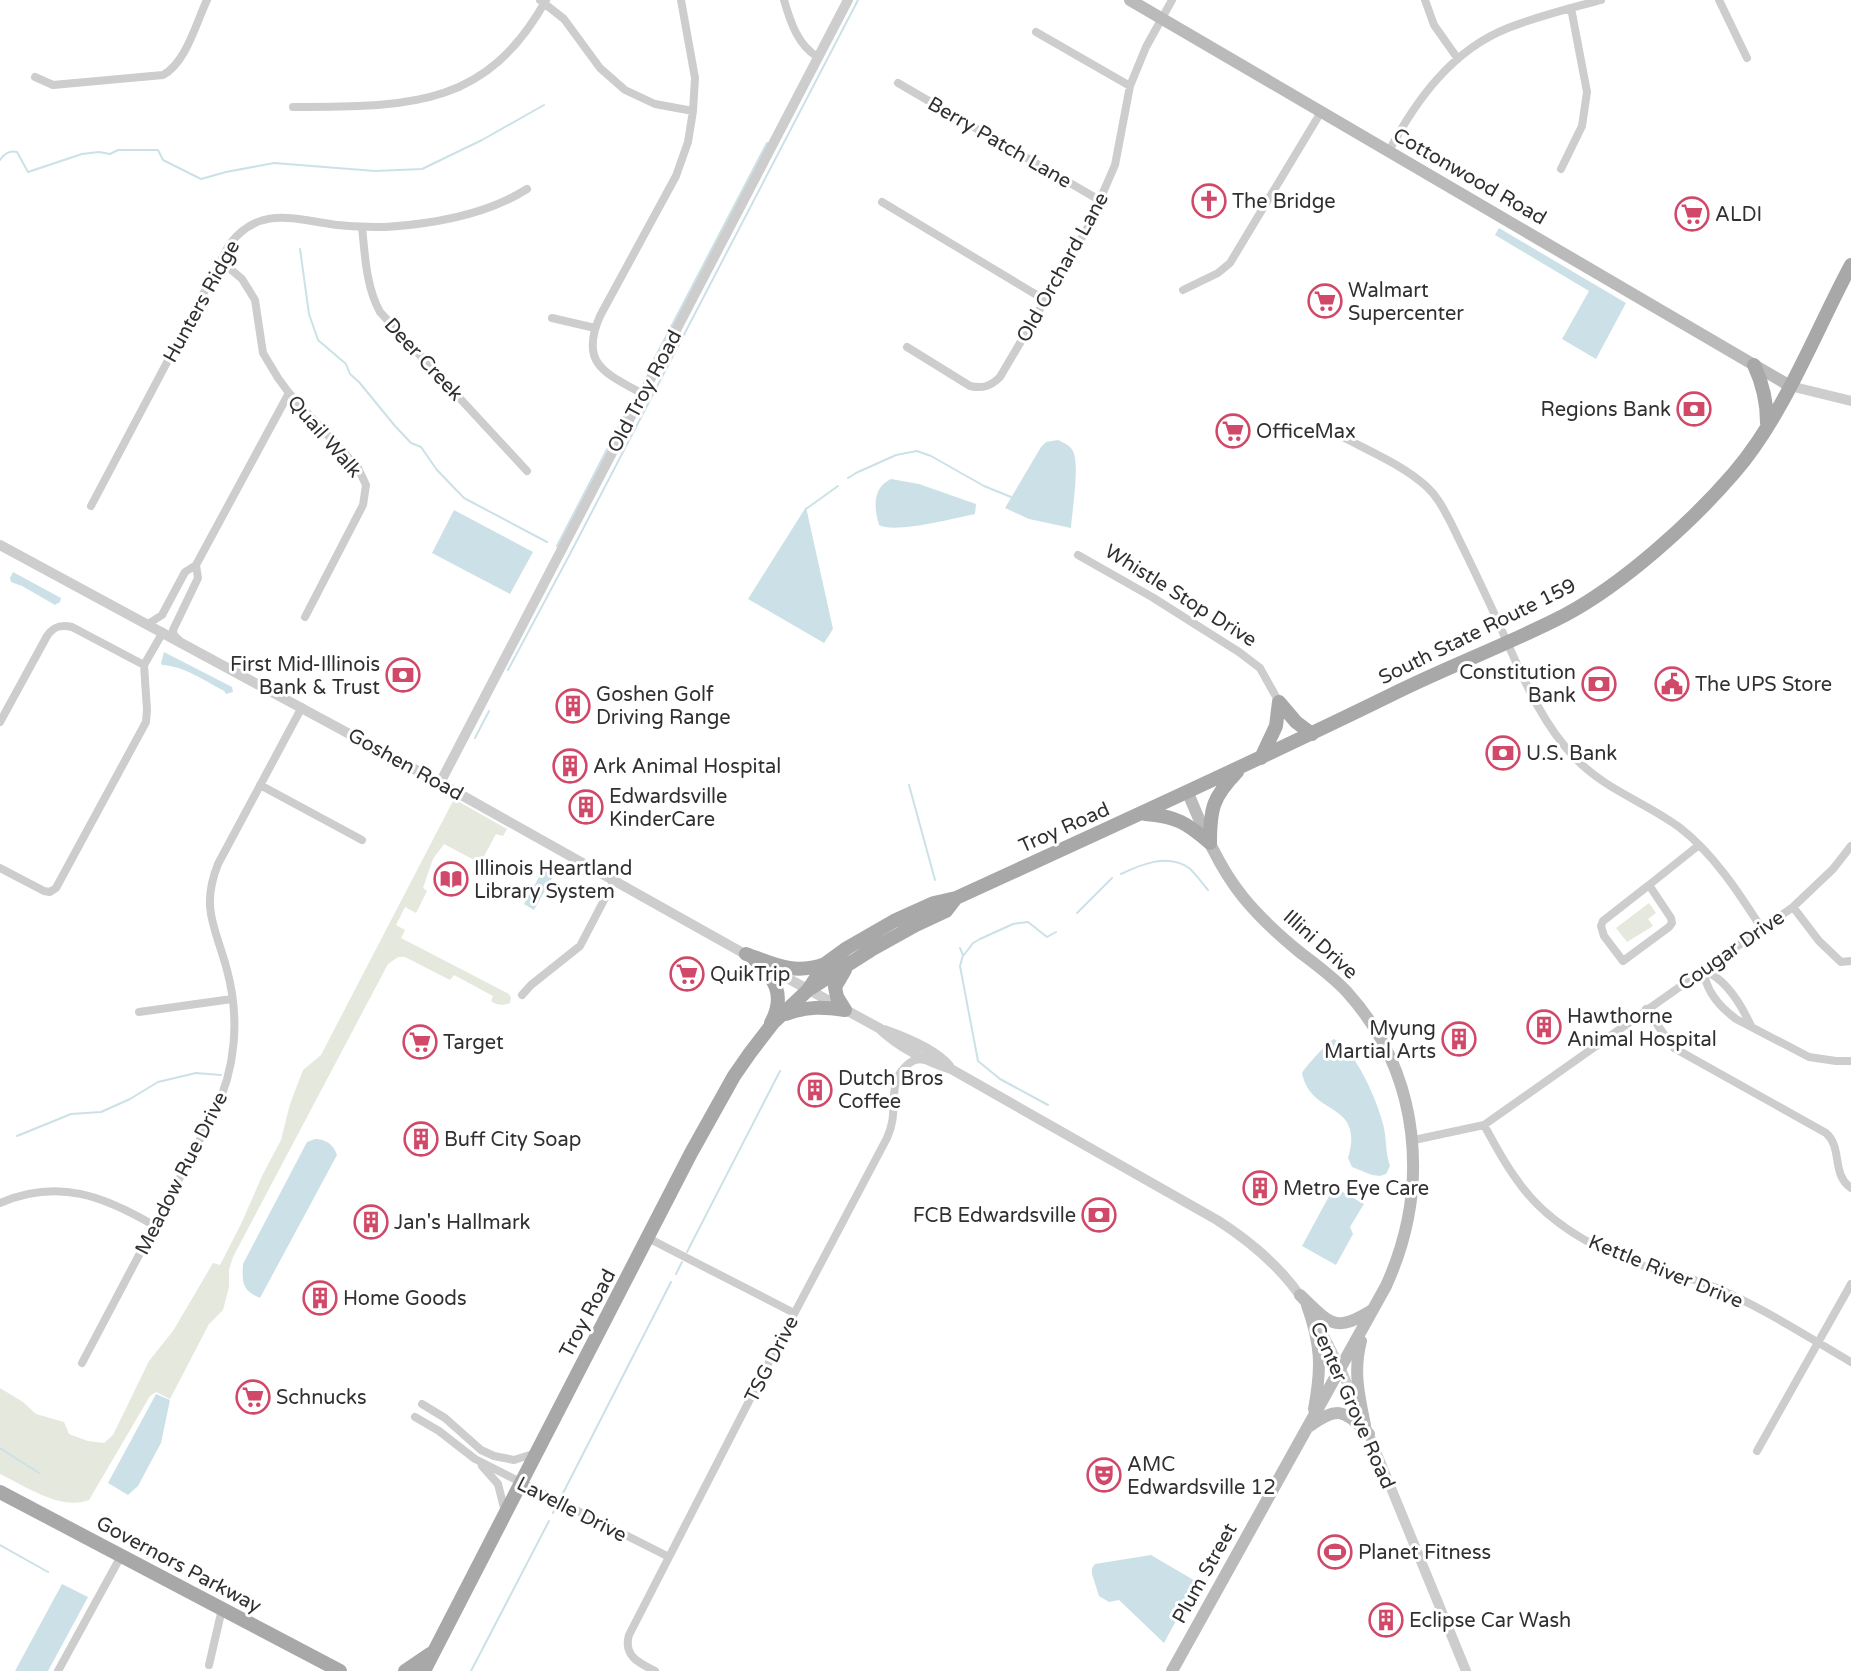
<svg xmlns="http://www.w3.org/2000/svg" width="1851" height="1671" font-family="'Varela Round',sans-serif">
  <style>
    .green { fill: #e5e8dd }
    .water { fill: #cce1e7 }
    .lines { fill: none; stroke-linecap: round; stroke-linejoin: round }
    .stream { stroke: #cce1e7; stroke-width: 2 }
    .minor { stroke: #cdcdcd; stroke-width: 8 }
    .tertiary { stroke: #cdcdcd; stroke-width: 10 }
    .secondary { stroke: #bababa; stroke-width: 12 }
    .primary { stroke: #a8a8a8; stroke-width: 14 }
    .labels { text-anchor: middle; stroke-width: 6; stroke-linejoin: round; paint-order: stroke }
    .street-label { font-size: 20px; fill: #303030; stroke: #fff }
    .poi-label { font-size: 20px; fill: #303030; stroke: #fff; text-anchor: start }
  </style>
  <rect width="100%" height="100%" fill="#fff"/>
  <path class="green" d="M454 799 507 829 503 836 496 834 482 860 479 859 478 862 444 844 433 859 423 888 427 891 416 913 405 907 396 925 405 930 401 938 509 994 511 998 510 1003C503 1006 496 1005 491 1001L493 996 454 975 450 980 405 957H398L388 964 233 1257 229 1270V1287L223 1310 209 1324 170 1399 156 1392 150 1396 89 1500C61 1511 25 1486 0 1474V1388L23 1402 36 1414 64 1422 69 1434 88 1441 104 1443 113 1435 149 1361 173 1331 213 1263 220 1265 241 1224 263 1174 281 1140 290 1104 303 1070 321 1055Z
    M1649 903 1656 913 1648 919 1653 926 1627 942 1616 928Z"/>
  <path class="water" d="M1499 228 1626 303 1596 359 1562 339 1589 291 1495 235Z
    M1058 440C1064 443 1070 445 1073 451 1080 466 1072 510 1071 528L1029 519 1005 508 1041 447 1046 442Z
    M891 479 919 484 976 504 975 514C955 518 894 534 879 525 874 508 872 488 891 479Z
    M806 507 833 629 824 643 748 599Z
    M454 510 533 552 510 594 432 553Z
    M13 572 61 598 60 602 55 605 22 586 11 582 10 578Z
    M164 652 232 687 233 692 226 694 224 691C205 681 184 666 162 665L161 663Z
    M549 859 560 864 534 910 524 904Z
    M1334 1039C1356 1051 1377 1100 1383 1124 1387 1138 1385 1152 1390 1166L1386 1174 1380 1176 1372 1175 1352 1167 1348 1158C1365 1100 1311 1118 1302 1073 1305 1067 1329 1041 1334 1039Z
    M315 1139C326 1139 334 1145 337 1155L260 1298C242 1290 242 1283 243 1264L307 1142Z
    M1334 1187 1364 1204 1350 1227 1353 1234 1336 1265 1302 1246Z
    M156 1394 170 1400 161 1443 138 1486 128 1495 108 1483Z
    M1151 1555 1197 1582 1164 1643 1119 1600 1109 1602 1099 1596 1092 1574V1568L1095 1564Z
    M62 1584 88 1597 48 1671H15Z"/>
  <g class="lines">
    <path class="stream" d="M0 160C4 154 9 150 17 152L28 172 82 154 99 152 110 154 118 150H158L163 160 201 179 226 172 274 163 375 171 422 169 482 140 544 105
      M300 249 309 314 318 340 346 364 350 374 359 382 395 426 411 443 421 447 437 470 464 498 547 542
      M647 373 767 143
      M848 478 856 473 896 455 917 451 931 456 984 486 1011 497
      M806 509 838 486
      M557 546 627 411
      M508 670 571 552 858 0
      M475 738 489 711
      M909 785 935 880
      M1121 874C1142 864 1168 853 1189 868 1196 874 1202 883 1208 890
      M1077 913 1112 878
      M960 948 963 955 960 966 978 1061 1000 1079 1048 1105
      M964 955 973 943 980 939 1013 924 1028 922 1047 937 1056 932
      M17 1136 71 1114 101 1112 130 1099 158 1082 196 1073 221 1075
      M687 1252 780 1071
      M676 1274 682 1262
      M0 1448 39 1473
      M561 1497 671 1282
      M553 1513 556 1507
      M0 1545 48 1572
      M471 1671 549 1521"/>
    <path class="minor" d="M540 0 564 19 600 68 625 90 655 104 693 111
      M784 0C790 21 798 46 818 57
      M1425 0 1434 25 1458 59
      M1719 0 1747 58
      M1036 32 1130 86
      M35 77 53 85 163 75C186 63 196 23 207 0
      M898 83 1101 201
      M293 107C406 106 485 110 546 0
      M1389 151C1416 100 1452 50 1508 28 1538 16 1570 8 1601 0
      M1561 169 1582 126 1587 92 1571 8
      M882 202 1045 300
      M362 227C365 255 366 287 380 312L527 471
      M221 261 242 279 255 300 263 353 278 378 289 393 358 468 366 485 363 505 305 617
      M1183 290 1218 273 1230 263 1321 112
      M552 318 595 328
      M907 347 970 386C983 389 991 386 1000 377L1088 227 1115 165 1130 86 1146 47 1172 0
      M643 394C605 373 579 364 600 316L676 176 688 142 693 111 695 78 681 0
      M1341 436C1369 451 1403 465 1427 487 1438 497 1444 510 1451 523 1467 556 1483 588 1498 622 1520 670 1539 721 1576 759 1606 790 1645 802 1679 827 1713 853 1739 893 1762 929
      M91 506 229 245C258 207 290 218 330 224 348 227 367 227 385 227 434 224 486 215 527 189
      M1078 555 1152 597 1239 652 1260 668 1279 702
      M148 624 162 615 185 572 196 565 289 393
      M180 641 174 635 173 630 198 578 196 565
      M0 722 47 636C53 627 60 624 72 627L144 665
      M260 785 362 840
      M0 868 44 891 50 892 56 888 146 722 147 710 144 665 163 632
      M1649 885 1671 918 1672 923 1669 927 1623 961 1604 936 1601 926 1603 921Z
      M1649 885 1699 845
      M1793 907 1819 941 1841 962 1851 961
      M522 995 531 985 580 946 614 881
      M1646 1009 1674 1048 1826 1133C1843 1148 1831 1174 1851 1188
      M139 1012 232 999
      M1751 1026C1741 1004 1727 980 1704 970 1705 990 1720 1007 1736 1019L1809 1057 1836 1061H1851
      M1484 1125C1494 1143 1504 1163 1517 1180 1545 1221 1589 1246 1635 1263 1661 1272 1688 1276 1714 1287 1762 1307 1806 1336 1851 1362
      M1414 1140 1484 1125 1793 907 1833 869 1851 846
      M0 1203C58 1178 104 1196 155 1226
      M648 1238 794 1313
      M82 1363 214 1113C236 1069 240 1018 227 970 216 928 200 909 218 864L302 707
      M422 1404 445 1418 481 1450 494 1456 514 1460 536 1453
      M415 1417 439 1431 475 1459 669 1557
      M1757 1451 1851 1284
      M482 1466 498 1484 505 1512
      M209 1665 222 1609
      M58 1671 121 1556
      M655 1671C639 1663 623 1656 629 1635L784 1333 887 1138C896 1118 892 1106 895 1086 897 1073 911 1056 924 1060"/>
    <path class="tertiary" d="M1790 386 1851 401
      M0 545 440 783 752 958
      M440 783 848 0
      M765 966 879 1028C898 1046 925 1061 951 1069L1217 1220C1250 1241 1281 1267 1303 1300
      M884 1030C904 1037 936 1050 949 1066
      M1314 1316 1341 1369 1358 1410
      M1366 1427 1466 1671"/>
    <path class="secondary" d="M1130 0 1790 386
      M1300 1295C1330 1323 1334 1334 1372 1310
      M1307 1305C1321 1345 1322 1367 1314 1409
      M1361 1341C1353 1371 1359 1396 1365 1425
      M1310 1426C1340 1404 1344 1412 1369 1434
      M1172 1671 1386 1286C1431 1187 1421 1074 1347 992 1333 977 1318 966 1302 954 1281 937 1260 918 1243 897 1218 866 1203 829 1188 793"/>
    <path class="primary" d="M1754 365C1763 384 1767 402 1767 423
      M1279 702 1296 722 1312 734
      M1261 758 1276 726 1279 702
      M1145 814C1176 816 1187 823 1210 843
      M1210 843C1210 808 1213 797 1237 772
      M746 954C776 965 794 975 825 964
      M754 959C775 978 786 995 771 1023
      M845 970 835 987 837 997 845 1010
      M811 988 871 950 916 925 946 911 956 898
      M786 1014C807 1006 824 1007 845 1010
      M0 1492 340 1671
      M405 1671 430 1654
      M424 1671 691 1153 734 1076 750 1053 773 1023 808 990 825 964 847 948 894 921 934 903 956 898C1104 830 1253 763 1399 691 1454 664 1511 643 1565 615 1623 584 1691 523 1734 473 1784 415 1815 332 1851 265"/>
  </g>
  <defs>
    <g id="church-ring" transform="scale(1.725)"><circle r="9.5" fill="#fff" stroke="#d14969" stroke-width="1.5"/><path d="M-1.2-6h2.4v3.5h3.3v2.4h-3.3V6h-2.4V-.1h-3.3v-2.4h3.3Z" fill="#d14969"/></g>
    <g id="supermarket-ring" transform="scale(1.725)"><circle r="9.5" fill="#fff" stroke="#d14969" stroke-width="1.5"/><path d="M-6-5.5h2.5l.6 2H6L4.5 2H-2.5L-4.4-4H-6ZM-1.5 3.2a1.3 1.3 0 1 0 .1 0ZM3 3.2a1.3 1.3 0 1 0 .1 0Z" fill="#d14969"/></g>
    <g id="bank-ring" transform="scale(1.725)"><circle r="9.5" fill="#fff" stroke="#d14969" stroke-width="1.5"/><path d="M-6-4H6V4H-6ZM0-2.3a2.3 2.3 0 1 0 0 4.6a2.3 2.3 0 1 0 0-4.6Z" fill="#d14969"/></g>
    <g id="civic-ring" transform="scale(1.725)"><circle r="9.5" fill="#fff" stroke="#d14969" stroke-width="1.5"/><path d="M-.6-6.5H3V-4.5H.6V-3L4-1V1h2V6H-6V1h2V-1L-.6-3ZM-1.2 2.5V6h2.4V2.5Z" fill="#d14969"/></g>
    <g id="building-ring" transform="scale(1.725)"><circle r="9.5" fill="#fff" stroke="#d14969" stroke-width="1.5"/><path d="M-4-6H4V6H1V3H-1V6H-4ZM-2.5-4.3h1.7v1.8h-1.7ZM.8-4.3h1.7v1.8H.8ZM-2.5-1h1.7V.8h-1.7ZM.8-1h1.7V.8H.8Z" fill="#d14969"/></g>
    <g id="library-ring" transform="scale(1.725)"><circle r="9.5" fill="#fff" stroke="#d14969" stroke-width="1.5"/><path d="M-6-4Q-3-5.5-.7-3.5V5Q-3 3-6 4ZM6-4Q3-5.5 .7-3.5V5Q3 3 6 4Z" fill="#d14969"/></g>
    <g id="theatre-ring" transform="scale(1.725)"><circle r="9.5" fill="#fff" stroke="#d14969" stroke-width="1.5"/><path d="M-5-5.5Q0-4 5-5.5V0Q5 5 0 6Q-5 5-5 0ZM-3.3-2.5H-1v1.5H-3.3ZM1-2.5H3.3v1.5H1ZM-2.8 1Q0 5.5 2.8 1Z" fill="#d14969"/></g>
    <g id="stadium-ring" transform="scale(1.725)"><circle r="9.5" fill="#fff" stroke="#d14969" stroke-width="1.5"/><path d="M0-5a6.5 5 0 1 0 0 10a6.5 5 0 1 0 0-10ZM-3.5-1.8h7v3.6h-7Z" fill="#d14969"/></g>
  </defs>
  <g fill-rule="evenodd">
    <use href="#church-ring" x="1209" y="201"/>
    <use href="#supermarket-ring" x="1692" y="214"/>
    <use href="#supermarket-ring" x="1325" y="301"/>
    <use href="#bank-ring" x="1694" y="409"/>
    <use href="#supermarket-ring" x="1233" y="431"/>
    <use href="#bank-ring" x="403" y="675"/>
    <use href="#bank-ring" x="1599" y="684"/>
    <use href="#civic-ring" x="1672" y="684"/>
    <use href="#building-ring" x="573" y="706"/>
    <use href="#bank-ring" x="1503" y="753"/>
    <use href="#building-ring" x="570" y="766"/>
    <use href="#building-ring" x="586" y="807"/>
    <use href="#library-ring" x="451" y="879"/>
    <use href="#supermarket-ring" x="687" y="974"/>
    <use href="#building-ring" x="1544" y="1027"/>
    <use href="#building-ring" x="1459" y="1039"/>
    <use href="#supermarket-ring" x="420" y="1042"/>
    <use href="#building-ring" x="815" y="1090"/>
    <use href="#building-ring" x="421" y="1139"/>
    <use href="#building-ring" x="1260" y="1188"/>
    <use href="#bank-ring" x="1099" y="1215"/>
    <use href="#building-ring" x="371" y="1222"/>
    <use href="#building-ring" x="320" y="1298"/>
    <use href="#supermarket-ring" x="253" y="1397"/>
    <use href="#theatre-ring" x="1104" y="1475"/>
    <use href="#stadium-ring" x="1335" y="1552"/>
    <use href="#building-ring" x="1386" y="1620"/>
  </g>
  <g class="labels">
    <g class="street-label">
      <text transform="translate(1000 142) rotate(30)" y="7">Berry Patch Lane</text>
      <text transform="translate(1470 176) rotate(30)" y="7">Cottonwood Road</text>
      <text transform="translate(1062 267) rotate(-61)" y="7">Old Orchard Lane</text>
      <text transform="translate(201 301) rotate(-61)" y="7">Hunters Ridge</text>
      <text transform="translate(424 359) rotate(47)" y="7">Deer Creek</text>
      <text transform="translate(644 391) rotate(-62)" y="7">Old Troy Road</text>
      <text transform="translate(325 436) rotate(49)" y="7">Quail Walk</text>
      <text transform="translate(1181 595) rotate(32)" y="7">Whistle Stop Drive</text>
      <text transform="translate(1477 631) rotate(-26)" y="7">South State Route 159</text>
      <text transform="translate(406 764) rotate(29)" y="7">Goshen Road</text>
      <text transform="translate(1064 827) rotate(-24)" y="7">Troy Road</text>
      <text transform="translate(1321 944) rotate(42)" y="7">Illini Drive</text>
      <text transform="translate(1731 950) rotate(-35)" y="7">Cougar Drive</text>
      <text transform="translate(181 1173) rotate(-63)" y="7">Meadow Rue Drive</text>
      <text transform="translate(1666 1271) rotate(22)" y="7">Kettle River Drive</text>
      <text transform="translate(587 1313) rotate(-62)" y="7">Troy Road</text>
      <text transform="translate(771 1359) rotate(-63)" y="7">TSG Drive</text>
      <text transform="translate(1353 1405) rotate(66)" y="7">Center Grove Road</text>
      <text transform="translate(572 1509) rotate(27)" y="7">Lavelle Drive</text>
      <text transform="translate(179 1564) rotate(28)" y="7">Governors Parkway</text>
      <text transform="translate(1204 1573) rotate(-61)" y="7">Plum Street</text>
    </g>
    <g class="poi-label">
      <text x="1232" y="208">The Bridge</text>
      <text x="1715" y="221">ALDI</text>
      <text x="1348" y="297">Walmart<tspan x="1348" dy="23">Supercenter</tspan></text>
      <text x="1671" y="416" text-anchor="end">Regions Bank</text>
      <text x="1256" y="438">OfficeMax</text>
      <text x="380" y="671" text-anchor="end">First Mid-Illinois<tspan x="380" dy="23">Bank &amp; Trust</tspan></text>
      <text x="1576" y="679" text-anchor="end">Constitution<tspan x="1576" dy="23">Bank</tspan></text>
      <text x="1695" y="691">The UPS Store</text>
      <text x="596" y="701">Goshen Golf<tspan x="596" dy="23">Driving Range</tspan></text>
      <text x="1526" y="760">U.S. Bank</text>
      <text x="593" y="773">Ark Animal Hospital</text>
      <text x="609" y="803">Edwardsville<tspan x="609" dy="23">KinderCare</tspan></text>
      <text x="474" y="875">Illinois Heartland<tspan x="474" dy="23">Library System</tspan></text>
      <text x="710" y="981">QuikTrip</text>
      <text x="1567" y="1023">Hawthorne<tspan x="1567" dy="23">Animal Hospital</tspan></text>
      <text x="1436" y="1035" text-anchor="end">Myung<tspan x="1436" dy="23">Martial Arts</tspan></text>
      <text x="443" y="1049">Target</text>
      <text x="838" y="1085">Dutch Bros<tspan x="838" dy="23">Coffee</tspan></text>
      <text x="444" y="1146">Buff City Soap</text>
      <text x="1283" y="1195">Metro Eye Care</text>
      <text x="1076" y="1222" text-anchor="end">FCB Edwardsville</text>
      <text x="394" y="1229">Jan's Hallmark</text>
      <text x="343" y="1305">Home Goods</text>
      <text x="276" y="1404">Schnucks</text>
      <text x="1127" y="1471">AMC<tspan x="1127" dy="23">Edwardsville 12</tspan></text>
      <text x="1358" y="1559">Planet Fitness</text>
      <text x="1409" y="1627">Eclipse Car Wash</text>
    </g>
  </g>
</svg>
